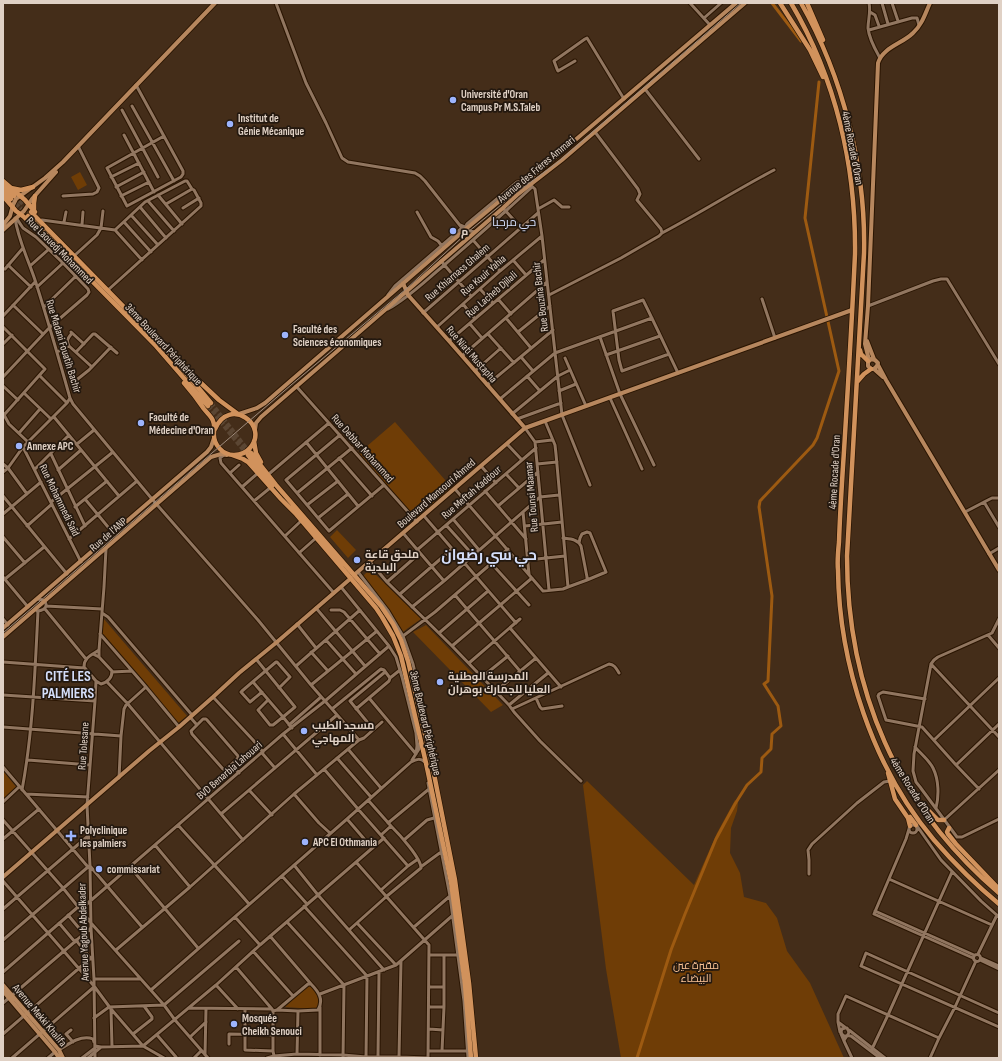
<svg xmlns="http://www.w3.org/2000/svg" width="1002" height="1061" font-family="'Sofia Sans Condensed',Cairo,sans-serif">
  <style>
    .green { fill: #6f3d06 }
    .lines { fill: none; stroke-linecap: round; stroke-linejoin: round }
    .canal { stroke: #9d5a11; stroke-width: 3 }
    .highway-tunnel { stroke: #5b4633; stroke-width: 4.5; stroke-dasharray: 4.5 2; stroke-linecap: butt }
    .minor-casing { stroke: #2a1502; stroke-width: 5 }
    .major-casing { stroke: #2a1502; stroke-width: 6 }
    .highway-casing { stroke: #2a1502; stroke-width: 6 }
    .minor { stroke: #917660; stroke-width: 3 }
    .major { stroke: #b7875e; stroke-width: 4 }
    .highway { stroke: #d1925c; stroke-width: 4.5 }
    .tram { stroke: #a08d7e; stroke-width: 1 }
    .poi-dot { fill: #9db4fd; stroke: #23180f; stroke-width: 1.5 }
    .labels { text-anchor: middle; stroke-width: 3.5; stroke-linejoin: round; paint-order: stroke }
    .poi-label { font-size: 11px; font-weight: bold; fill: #e0d1c5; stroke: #23180f; text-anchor: start }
    .street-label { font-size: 11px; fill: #e0d1c5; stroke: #23180f }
    .park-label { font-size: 11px; fill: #fbc395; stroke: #23180f }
    .neighbourhood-label { font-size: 12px; fill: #d4defa; stroke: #23180f }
    .district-label { font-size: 15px; font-weight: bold; fill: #d4defa; stroke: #23180f }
  </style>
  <rect width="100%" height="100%" fill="#442d19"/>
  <path class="green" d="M80 172 87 185 78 190 71 177Z
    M395 422 452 488 416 518 359 453Z
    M337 530 356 550 348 558 330 537Z
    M370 569 421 619 408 628 403 632 363 576Z
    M103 618 187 716 178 723 102 634Z
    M426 625 503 705 491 712 413 632Z
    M3 771 17 788 3 800Z
    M587 781 694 885 717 833 735 800 738 803 737 811 731 828 730 853 740 873 744 897 766 903 777 918 787 951 810 983 844 1058H621L606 969 583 785Z
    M307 986 312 987C317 993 321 1001 317 1008L314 1009 285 1007Z"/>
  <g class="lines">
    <path class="canal" d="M772 3 801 41
      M637 1058 671 950 685 914 716 839 735 804 747 785 761 772 762 758 771 749 772 734 781 726 778 706 764 684 768 681 772 596 759 507 760 501 813 445 817 438 839 371 805 218 819 82"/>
    <path class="highway-tunnel" d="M15 196 31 212
      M11 199 28 216
      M211 403 249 452
      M208 406 247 454"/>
    <g class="minor-casing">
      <path id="minor" d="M276 3 306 83 326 123 342 158 348 162 415 173 420 176 425 181 462 228 465 230 475 232
        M690 3 710 25
        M869 3C871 12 868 20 868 28 869 39 875 49 880 58
        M882 3 888 24
        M892 3 898 21
        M870 12 875 15 879 26
        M704 18 721 3
        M869 30 912 18H917L919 25
        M575 61 558 71 557 69 554 61 585 39 587 38 624 99
        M136 85 183 171V174L181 177 127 206 107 168 164 136
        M645 89 699 159
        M132 106 174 181
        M122 110 158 177
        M124 135 154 192
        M111 177 139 163
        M116 187 144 172
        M158 195 182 224
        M63 196 93 194 97 192 99 188 78 146
        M121 196 149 182
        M148 201 174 231
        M140 207 166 238
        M183 208 199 198
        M503 208 521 228
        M538 209 554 200 562 207H569
        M417 212 431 237 438 241 442 246
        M131 215 158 245
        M15 218C18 240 29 261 36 283 48 321 59 359 70 398L73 404 152 499 258 620 311 685 359 740
        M42 220 115 230 145 202 185 181H187L192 189
        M64 222 66 212
        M124 222 151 252
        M82 225 83 212
        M460 225 467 228 466 226 467 224 517 182 526 181 535 189 542 236 562 415 590 485
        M115 230 142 260
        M662 233C700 213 736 190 774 170
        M473 240 500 271
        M75 255 97 235 101 228 103 211
        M513 260 526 275
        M441 261 471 296
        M8 265 31 287
        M30 266 49 249
        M3 269H5L23 248
        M37 287 63 263
        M480 289 493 303
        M108 290 201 206V203L194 190 192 189 166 204
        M388 295 395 286 462 228
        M549 295 621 258 659 236 662 233 661 229 637 200 640 194 638 189 595 132
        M498 299 511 314
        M762 299 775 338
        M463 304 475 319
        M13 305 43 334
        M868 306 933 281 941 279H947L999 364
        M44 307 76 276
        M388 309C408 298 425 281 442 267 472 241 503 214 532 187
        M423 313 538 213
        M3 316 35 282
        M506 318 531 348
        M470 324 482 338
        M3 327 45 369 4 415
        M437 327 500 271 542 236
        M71 332 84 344
        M518 332 550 306
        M488 334 514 363
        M600 337 620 394 654 465
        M449 341 544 260
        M3 344 12 335
        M69 346 92 367
        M57 352 69 346C66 340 68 338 72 333
        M76 352 93 334H95L117 353
        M669 354 622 371 619 360 613 311 643 300C655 324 666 348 678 373
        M606 355 660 336
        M462 356 547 282
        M521 357 533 371
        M565 358 586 406
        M475 371 501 348
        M40 376 67 403
        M527 376 540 391
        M3 377 50 327 87 295 89 292 88 289 63 263 36 237 23 228 17 219
        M74 382 89 370 111 347
        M487 385 553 330
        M3 386 18 400
        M296 386 417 522
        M559 391 576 384
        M24 393 51 419
        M610 398 642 469
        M500 399 555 353 652 318
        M3 413 9 424 28 442
        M512 414 558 376 570 370
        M54 417 119 496
        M517 419 561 403
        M525 428 535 442 549 590
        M19 433 40 409
        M340 435 286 480 329 531 384 485
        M306 442 358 506
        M535 442 552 440
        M77 444 94 430
        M507 444 522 460
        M23 447 81 562
        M51 454 85 526
        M225 454 220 458 221 463 334 593
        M339 458 372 496
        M3 464 8 468 27 494
        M537 464 557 462
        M481 466 496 483
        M35 469 69 435
        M58 470 81 450
        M3 472 8 468 23 447 67 403 70 398
        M230 473 239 465
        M270 473 329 423
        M506 474 519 488
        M242 487 258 473
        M455 489 543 591 563 589 568 587 556 454 555 445 545 421
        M485 491 526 539
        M297 493 352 448
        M3 496 67 574
        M85 499 113 533
        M254 501 270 488
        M51 502 113 452
        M984 502 999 527
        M307 505 338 481
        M498 506 538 472
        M75 507 107 481
        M523 512 529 574
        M965 512 988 500 992 498H999
        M3 514 41 482
        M424 516 516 623
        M318 518 348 494
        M453 519 479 550
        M446 525 473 555
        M27 526 52 504
        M525 526 562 522
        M403 533 444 581
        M285 536 301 521
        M3 537 25 563
        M563 538C571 539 577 539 581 546L587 577V580L568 587
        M69 539 137 481
        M579 543 580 538 582 534 587 532 590 533 606 572 587 580
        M417 550 536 448
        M299 553 316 538
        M989 554 999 548
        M518 561 565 556
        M370 562 387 582 452 646 509 705 514 712 540 741 581 781
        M491 563 529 605
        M358 572 388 611 403 636 413 664 434 755V757L432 764
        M3 577 28 607
        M5 579 44 547
        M387 582 420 553
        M341 587 389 646 396 657 402 677 416 733 417 746 416 754
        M400 594 452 549
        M455 595 520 671
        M46 606 102 609
        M412 607 444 581 540 497 559 495
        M316 608 365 666
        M45 609 86 659
        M331 610H340L344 612 380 654
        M37 611C48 611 50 600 38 599
        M102 613 108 617 192 715
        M3 619 8 625
        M999 619 992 633 938 657 934 660 931 664 914 754 913 771 916 782 920 787 957 837H962L999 819
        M297 624 316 648
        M510 628 561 687
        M439 633 488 591
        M100 634 146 687 179 727
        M988 635 999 648
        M403 636 435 612 508 549
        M326 640 356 674
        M452 646 532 578
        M311 652 328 671
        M93 654 99 657 112 671C112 678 108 682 101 684L96 681 84 667C84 657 92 655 99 650
        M99 657V650L104 587 106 549
        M256 659 295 707 283 717 292 728
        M3 662 84 668
        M469 663 520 619
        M931 664 999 737
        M296 666 360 610
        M112 672 132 671
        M482 677 508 656
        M107 682 127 703 243 840
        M253 682 283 717 273 725H270L258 710 268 700
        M311 685 377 631
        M496 691 536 658
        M262 692 250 702 241 692 242 691 276 662H277L290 677 279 688
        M3 695 95 701
        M213 697 253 740 263 752
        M369 698 416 754
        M536 698 540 707 542 709 562 706
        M925 699 883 692 879 694 878 696 886 720 922 727 956 765
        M350 701 385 672
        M350 701 373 729
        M509 705 548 673
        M332 709 381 669 384 670 390 678 400 670
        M356 709 389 681 390 678
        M512 709 609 664C615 665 616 668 619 673
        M190 717 197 725 203 719H206L207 720 238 756V758L231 765 239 773
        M197 725 191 731 192 734 223 769 225 770 231 765
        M289 725 321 697
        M3 727 121 736
        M283 734 317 775
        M934 740 999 678
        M915 747C921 754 929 760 933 768 939 780 939 796 936 808
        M348 749 381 788
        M262 753 275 768
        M337 758 371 797
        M28 760 90 765
        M412 760 419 749 420 742
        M3 767 88 867 90 866 142 927
        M324 769 358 809 408 866 381 890
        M119 778 121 736 124 709 126 705 146 687
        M428 783 450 896 464 1001 468 1058
        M979 789 956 765 999 724
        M22 790C33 731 35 671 38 611
        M249 790 272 815
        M26 794 88 797
        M294 794 319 823 330 833
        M368 800 391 826 381 835
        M3 802 19 787
        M221 814 337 715
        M347 819 372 848
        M3 820 63 888 91 923 164 1005 175 1020 208 1058
        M944 820 999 770
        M388 823 429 789
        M909 829a4 4 0 1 1 8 0a4 4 0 1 1-8 0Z
        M178 825C202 852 226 877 249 904
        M917 826 941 860 981 901 999 917
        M909 829 906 839 874 914 973 958
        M3 839 39 809
        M404 840 427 820 434 818
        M155 845 190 887
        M356 862 429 945 428 1058
        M294 865 318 895 384 970
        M408 866 418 859
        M422 866 441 852
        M130 867 198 948
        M809 874V860L808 850 812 844 857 803 884 782 890 781
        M282 876 307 904
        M889 879 992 925
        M3 881 94 986 111 1009 143 1046 164 1058
        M304 906 367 976 366 1058
        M3 909 88 836
        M81 909 283 734 325 701 389 646
        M875 911 974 955
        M68 915 84 934
        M235 917 260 945
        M287 922 344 985 343 1058
        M59 923 75 942
        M357 923 396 965
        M414 927 450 896
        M349 930 387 896 421 868C421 858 399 834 391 826
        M270 936 311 984
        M3 940 88 867
        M76 940 91 959
        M116 950 190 887 294 794 359 740 364 738 382 722
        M253 951 293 996
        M978 954 997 915
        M973.5 958a3.5 3.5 0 1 1 7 0a3.5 3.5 0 1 1-7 0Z
        M429 955H458
        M981 958 999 966
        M980 960 999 969
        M236 967 272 1009
        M3 972 78 907
        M94 979H140
        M216 985 238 1009
        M429 987H444
        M151 990 347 819 411 762C417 759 420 758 425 762
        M320 994 396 965 452 916
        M3 1003 91 928
        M429 1007H444
        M189 1008 272 1009 273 1011 277 1010 308 984H311C319 992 324 1000 318 1010L298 1011 277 1010
        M245 1009V1050L273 1051
        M111 1010 112 1046
        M273 1011V1051L274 1056
        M999 1013 866 953 861 966 999 1027
        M94 1018 109 1007 164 1005 239 941
        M838 1022V1014L846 996 939 1038
        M429 1029 443 1030
        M71 1030 66 1034 73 1042
        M849 1030 885 1058
        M840 1032 838 1022 846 1028
        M3 1034 92 957
        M133 1034 152 1019V1017L144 1006
        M841 1034 844 1041C845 1037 848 1036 849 1032L847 1028H845L842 1029 841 1032C843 1038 846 1035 851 1036L880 1058
        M157 1035 176 1057 175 1058
        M190 1037 206 1022
        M844 1041 852 1058
        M229 1044V1034L273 1035
        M95 1046 101 1047 143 1046 216 985 260 945 384 838
        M59 1050C68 1044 82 1034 93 1039L94 1042
        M429 1051H468
        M442 1051 444 1007V955
        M871 1051 888 1015 952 872
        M297 1054 298 1011
        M205 1055 206 1009
        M320 1055V1007
        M378 1056 379 972
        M399 1057 401 961
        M12 1058 94 987
        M48 1058 55 1052
        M82 1058 95 1048
        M88 1058 101 1047
        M95 1058 94 979 91 928 90 866 87 805 95 701 96 681
        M194 1058 201 1051
        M267 1058 274 1056 297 1054 343 1055 366 1057H399L428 1058
        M930 1058 939 1038 955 1007 976 961"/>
    </g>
    <g class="major-casing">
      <path id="major" d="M3 225 10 216 13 205 16 199 45 178 63 162 215 3
        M3 230 24 211 32 199 56 172
        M403 283 408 295 449 341 525 428
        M867 341 874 359
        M869 360 865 344 868 306 878 63C883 47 902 44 913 33 922 25 925 14 930 3
        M878 365 886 380 999 570
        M874 369 877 366 878 363 875 360 871 359 868 362V366L871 369H874L883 377
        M239 414 257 408 265 403 467 228 508 194 533 176 736 3
        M255 430 256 423 261 417 503 208 517 195 562 160 745 3
        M354 575 525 428 852 310
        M3 628 207 452 211 447 214 438
        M3 637 211 457 221 454 227 455
        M3 877 149 751 179 727 213 697 239 673 277 642 350 579
        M3 985 59 1050 63 1058
        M3 991 55 1052 59 1058"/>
    </g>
    <g class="highway-casing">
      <path id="highway" d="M780 3 810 50 823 77
        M791 3C836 79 856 166 855 254 852 320 848 386 844 451 842 481 840 512 839 542 838 552 837 561 838 570 839 664 873 768 934 840 954 863 976 885 999 904
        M801 3C843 77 866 168 864 253L847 556C847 690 897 806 999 893
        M807 3 823 40
        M3 181 25 200 35 212
        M4 186 14 196
        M11 188 21 190 33 187
        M3 191 11 199
        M3 196 16 211 24 217 74 267
        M34 211V203L35 196
        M31 212 168 352 219 400 238 414
        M28 216 156 346 208 406
        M860 350 861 354 868 361
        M181 367 211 403
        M857 382 864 374 871 369
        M184 383C191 391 198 400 204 409 207 413 212 417 213 421 215 425 214 429 214 433 213 445 223 455 234 455 240 455 246 453 250 448 270 425 229 396 215 429
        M254 441 256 453 261 462
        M251 453 276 485 381 606 393 624 401 640 408 661 432 764 455 880 469 983 476 1058
        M232 455 243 459 248 462 281 499 296 514 376 608 382 617 393 636 401 656 426 763 451 882 465 984 471 1058
        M248 455 272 486
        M888 773 895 799 908 818 910 826
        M921 803 938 820H944
        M910 817 916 825
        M949 828 947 832 948 834 956 844 999 889"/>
    </g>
    <use href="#minor" class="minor"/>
    <use href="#major" class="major"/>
    <use href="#highway" class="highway"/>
    <path class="tram" d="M3 633 291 385 406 289 468 232 518 191 539 176 558 162 741 3"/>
  </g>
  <g class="poi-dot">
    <circle cx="453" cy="100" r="4"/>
    <circle cx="230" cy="124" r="4"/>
    <circle cx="453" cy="231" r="4"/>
    <circle cx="285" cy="335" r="4"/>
    <circle cx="141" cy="423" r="4"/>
    <circle cx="19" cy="446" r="4"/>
    <circle cx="357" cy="560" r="4"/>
    <circle cx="440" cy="682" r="4"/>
    <circle cx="304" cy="731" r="4"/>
    <path d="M69 830h4v4h4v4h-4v4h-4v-4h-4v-4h4z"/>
    <circle cx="305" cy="842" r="4"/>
    <circle cx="99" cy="869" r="4"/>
    <circle cx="234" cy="1024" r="4"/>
  </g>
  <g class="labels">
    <g class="poi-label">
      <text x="461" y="98">Université d'Oran<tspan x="461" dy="13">Campus Pr M.S.Taleb</tspan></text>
      <text x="238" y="122">Institut de<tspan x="238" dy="13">Génie Mécanique</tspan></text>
      <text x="461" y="235">م</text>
      <text x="293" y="333">Faculté des<tspan x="293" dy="13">Sciences économiques</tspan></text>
      <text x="149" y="421">Faculté de<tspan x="149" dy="13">Médecine d'Oran</tspan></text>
      <text x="27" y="450">Annexe APC</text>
      <text x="365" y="558">ملحق قاعة<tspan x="365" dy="13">البلدية</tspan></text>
      <text x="448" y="680">المدرسة الوطنية<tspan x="448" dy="13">العليا للجمارك بوهران</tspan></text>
      <text x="312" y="729">مسجد الطيب<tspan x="312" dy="13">المهاجي</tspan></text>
      <text x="80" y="834">Polyclinique<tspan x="80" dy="13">les palmiers</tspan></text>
      <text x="313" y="846">APC El Othmania</text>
      <text x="107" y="873">commissariat</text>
      <text x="242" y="1022">Mosquée<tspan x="242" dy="13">Cheikh Senouci</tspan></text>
    </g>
    <g class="street-label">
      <text transform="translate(853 148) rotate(79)" y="4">4ème Rocade d'Oran</text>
      <text transform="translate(536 169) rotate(-40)" y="4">Avenue des Frères Ammari</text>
      <text transform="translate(60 250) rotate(45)" y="4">Rue Laouedj Mohammed</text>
      <text transform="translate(457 272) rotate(-41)" y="4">Rue Khiarnass Ghalem</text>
      <text transform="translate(483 275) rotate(-41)" y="4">Rue Kouir Yahia</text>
      <text transform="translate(491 294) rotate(-41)" y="4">Rue Lacheb Djilali</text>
      <text transform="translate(540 297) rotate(-97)" y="4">Rue Bouzina Bachir</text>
      <text transform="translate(164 344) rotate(47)" y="4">3ème Boulevard Périphérique</text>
      <text transform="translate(64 346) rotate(73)" y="4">Rue Madani Fouatih Bachir</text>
      <text transform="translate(472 354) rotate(49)" y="4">Rue Niati Mustapha</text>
      <text transform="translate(363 448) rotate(48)" y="4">Rue Debbar Mohammed</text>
      <text transform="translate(834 472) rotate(-87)" y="4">4ème Rocade d'Oran</text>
      <text transform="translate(471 492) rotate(-41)" y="4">Rue Meftah Kaddour</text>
      <text transform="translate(436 493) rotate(-41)" y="4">Boulevard Mansouri Ahmed</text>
      <text transform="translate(531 497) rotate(-95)" y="4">Rue Tounsi Maamar</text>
      <text transform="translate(60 500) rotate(64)" y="4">Rue Mohammedi Saïd</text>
      <text transform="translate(108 534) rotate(-41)" y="4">Rue de l'ANP</text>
      <text transform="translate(426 723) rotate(77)" y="4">3ème Boulevard Périphérique</text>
      <text transform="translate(83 746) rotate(-86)" y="4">Rue Tolesane</text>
      <text transform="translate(229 770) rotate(-41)" y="4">BVD Benarbia Lahouari</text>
      <text transform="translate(913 790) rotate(58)" y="4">4ème Rocade d'Oran</text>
      <text transform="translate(83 932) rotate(-92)" y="4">Avenue Yagoub Abdelkader</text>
      <text transform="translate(40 1015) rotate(50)" y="4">Avenue Mekki Khalifa</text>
    </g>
    <g class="park-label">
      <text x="696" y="969">مقبرة عين<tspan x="696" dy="13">البيضاء</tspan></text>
    </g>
    <g class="neighbourhood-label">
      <text x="514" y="226">حي مرحبا</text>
    </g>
    <g class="district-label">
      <text x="489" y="560">حي سي رضوان</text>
      <text x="68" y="681">CITÉ LES<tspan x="68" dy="17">PALMIERS</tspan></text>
    </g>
  </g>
  <rect width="1002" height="1061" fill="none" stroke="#e0d1c5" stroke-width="8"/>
</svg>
